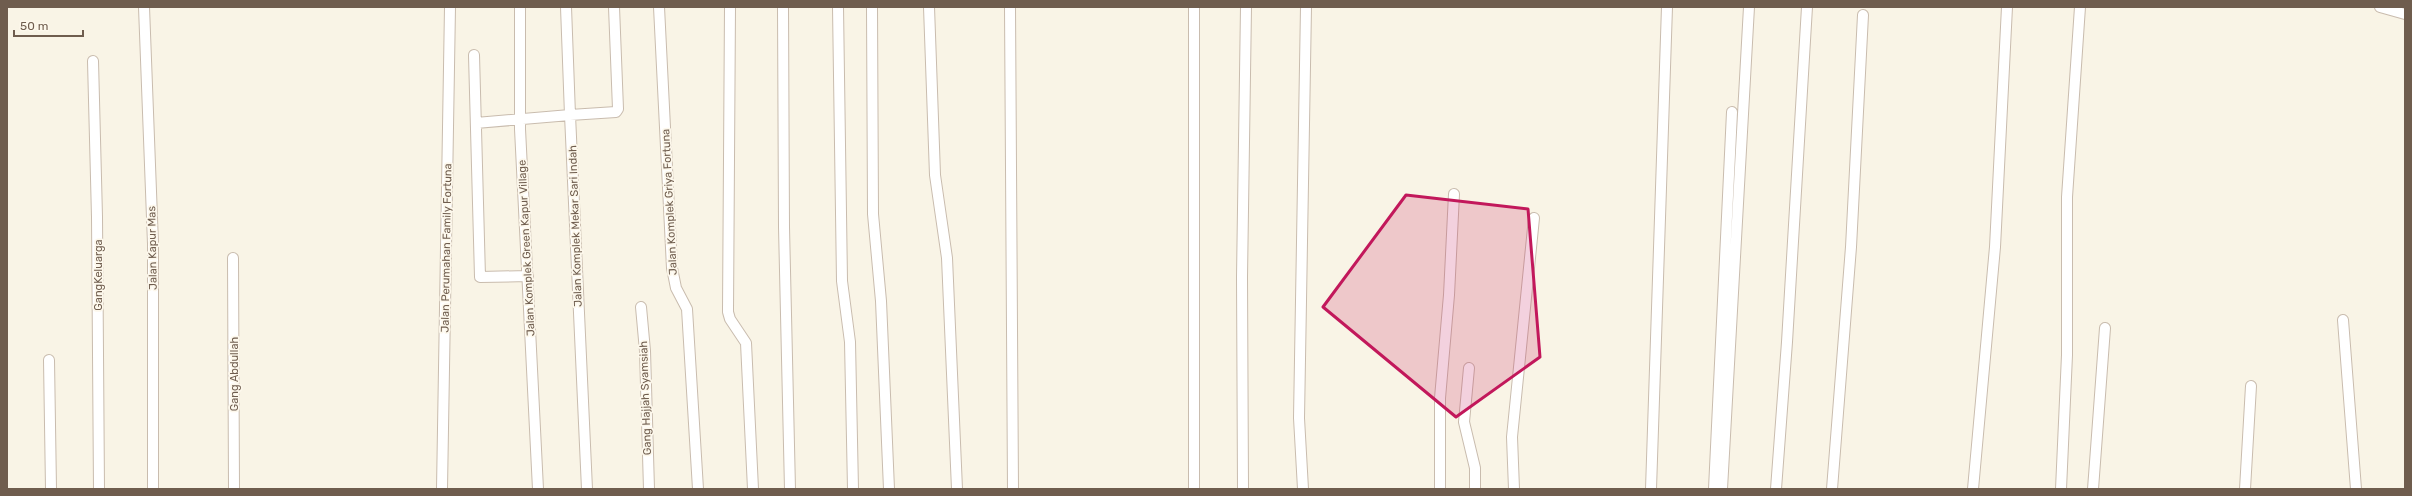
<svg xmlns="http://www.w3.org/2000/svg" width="2412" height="496" font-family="Rubik,sans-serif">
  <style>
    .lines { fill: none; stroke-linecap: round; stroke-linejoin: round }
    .minor-casing { stroke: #c9bcae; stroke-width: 12 }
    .minor { stroke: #fff; stroke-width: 10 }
    .marked { fill: #c2185b; fill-opacity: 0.2; stroke: #c2185b; stroke-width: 3; stroke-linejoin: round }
    .labels { text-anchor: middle; stroke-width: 3.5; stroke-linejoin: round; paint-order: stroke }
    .street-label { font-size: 11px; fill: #6f5d4e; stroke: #fdf8ec }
  </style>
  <rect width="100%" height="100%" fill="#f9f4e6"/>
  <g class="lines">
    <g class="minor-casing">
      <path id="minor" d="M144 7 153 244V489
        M520 7V129L538 489
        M659 7 672 268 676 288 687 309 698 489
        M730 7 728 312 730 319 746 343 753 489
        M783 7 784 227 790 489
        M838 7 842 281 850 342 853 489
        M872 7 873 214 881 301 889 489
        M929 7 935 175 947 258 957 489
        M1010 7 1013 489
        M1194 7V489
        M2380 7 2405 14
        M474 55 480 277 528 276
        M93 61 97 217 99 489
        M476 123 570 115 566 7
        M233 258 234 489
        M641 307 645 351 649 489
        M2343 320 2356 489
        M49 360 51 489
        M1469 368 1464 422 1475 468V489
        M442 489 450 7
        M587 489 570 115 616 112 618 109 614 7
        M1243 489 1242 277 1246 7
        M1303 489 1299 418 1306 7
        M1440 489V398L1449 295 1454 194
        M1514 489 1512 437 1534 218
        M1651 489 1667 7
        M1714 489 1732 112
        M1722 489 1749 7
        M1776 489 1787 342 1807 7
        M1832 489 1851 247 1863 15
        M1973 489 1995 247 2007 7
        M2061 489 2067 355V197L2080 7
        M2093 489 2105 328
        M2245 489 2251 386"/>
    </g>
    <use href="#minor" class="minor"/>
  </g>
  <path class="marked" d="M1406 195 1528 209 1540 357 1456 417 1323 307Z"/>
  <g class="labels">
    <g class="street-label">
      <text transform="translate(669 202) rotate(-93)" y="4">Jalan Komplek Griya Fortuna</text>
      <text transform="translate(575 226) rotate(-92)" y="4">Jalan Komplek Mekar Sari Indah</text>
      <text transform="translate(152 248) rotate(-91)" y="4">Jalan Kapur Mas</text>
      <text transform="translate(446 248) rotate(-89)" y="4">Jalan Perumahan Family Fortuna</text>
      <text transform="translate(526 248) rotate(-93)" y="4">Jalan Komplek Green Kapur Village</text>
      <text transform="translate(98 275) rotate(-90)" y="4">GangKeluarga</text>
      <text transform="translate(234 374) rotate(-90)" y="4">Gang Abdullah</text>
      <text transform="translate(645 398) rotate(-92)" y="4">Gang Hajjah Syamsiah</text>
    </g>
  </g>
  <rect width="2412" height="496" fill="none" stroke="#6f5d4e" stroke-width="16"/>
  <path d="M14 30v6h69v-6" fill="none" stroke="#6f5d4e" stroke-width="2"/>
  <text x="20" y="30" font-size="12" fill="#6f5d4e" stroke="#fdf8ec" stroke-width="3" paint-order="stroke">50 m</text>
</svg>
